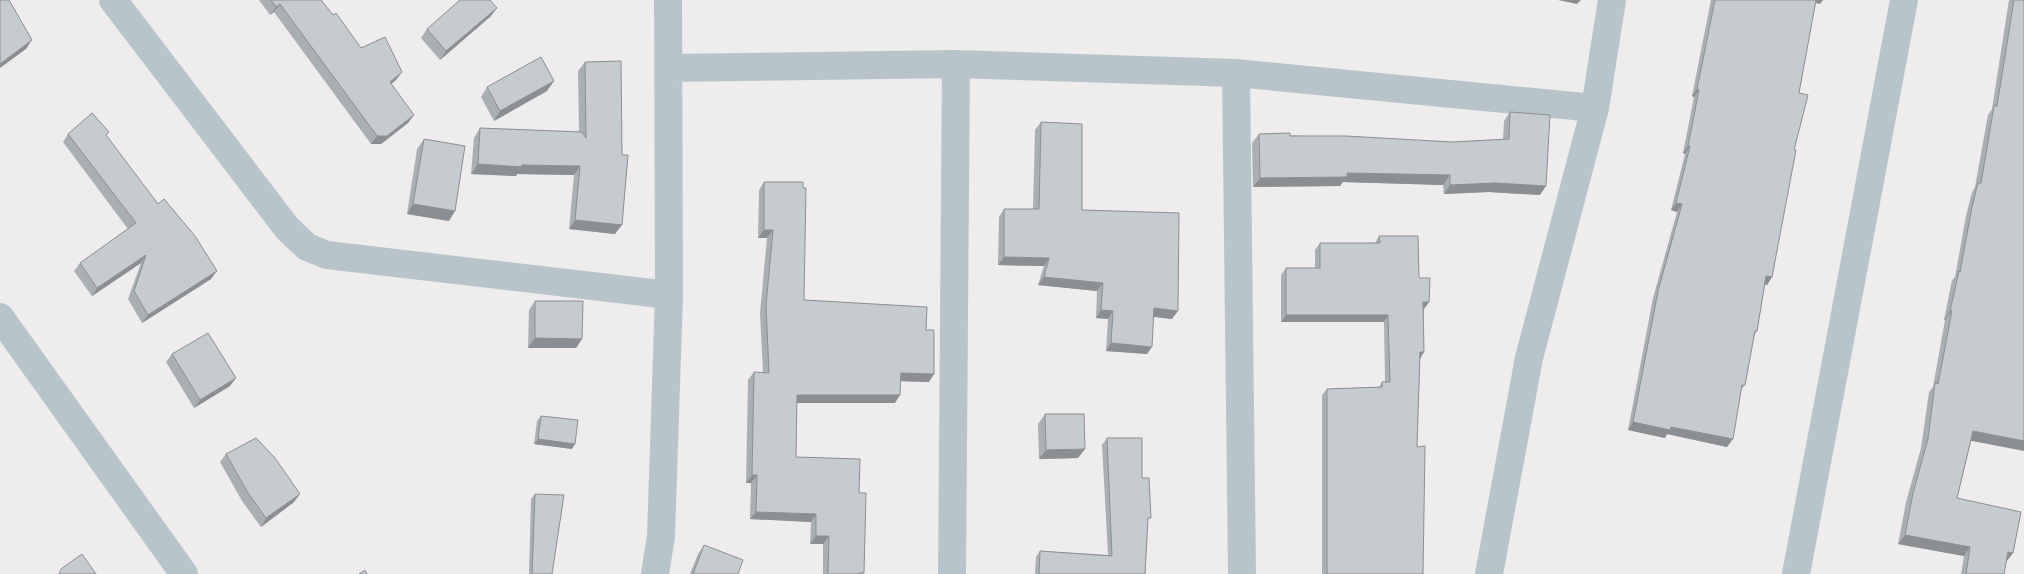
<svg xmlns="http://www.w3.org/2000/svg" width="2024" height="574" font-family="Inter,sans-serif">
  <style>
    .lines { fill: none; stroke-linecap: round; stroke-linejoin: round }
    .minor { stroke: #b7c5cb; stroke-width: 28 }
    .wall { fill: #aaafb3 }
    .shaded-wall { fill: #8b8e92 }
    .building { fill: #c6cbd0; stroke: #8b8e92 }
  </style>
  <rect width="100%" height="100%" fill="#efeced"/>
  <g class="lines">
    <path class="minor" d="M113 0 287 228 307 247 327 255 669 295
      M668 68 956 64 1236 73 1595 108
      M1236 73 1242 574
      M0 317 184 574
      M655 574 661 536 669 295 668 0
      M952 574 956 64
      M1489 574 1529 358 1595 108 1612 0
      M1796 574 1904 0"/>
  </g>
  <path class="wall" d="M259 0H321L333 15 361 48 396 80 391 84 408 123 381 144H371L274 12 270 15Z
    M1711 0H1823L1820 4 1815 3 1799 93 1794 150 1772 277 1767 285 1765 284 1757 331 1754 336 1745 385 1740 391 1727 447 1667 434 1665 438 1628 430 1653 298 1677 212 1671 210 1685 154 1683 153 1694 97 1692 96Z
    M2009 0H2024L1971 441 1957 498 2013 553 2006 562 2004 574H1961L1964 556 1898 544 1906 502 1921 448 1929 392 1933 387 1945 320H1944L1952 280 1955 277 1966 216 1972 192 1975 187 1988 115 1992 109Z
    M491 16 440 60 421 38 427 29Z
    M585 62 615 234 569 229 574 175 517 174 516 176 471 174 474 138 480 128 579 132 578 71Z
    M487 87 547 91 494 121 481 97Z
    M1510 112 1540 195 1489 192 1444 194 1443 185 1343 182 1340 186 1253 187 1252 143 1259 134 1452 142 1503 139 1504 121Z
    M1041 122 1082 210 1172 319 1154 317 1147 354 1106 351 1108 319 1096 318 1097 291 1038 285 1044 266 998 265 999 217 1004 209H1033L1035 130Z
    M68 134 106 136 211 279 142 323 128 299 141 263 92 296 74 271 80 263 128 229 63 142Z
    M424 139 449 221 407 214 417 149Z
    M764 182 804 300 926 330 929 382 901 381 895 403H797L796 457 859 493 863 574H823V544H810L811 522 750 519 751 483H746L748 380 754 372 763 373 760 313 767 238H758L759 190Z
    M1379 236 1419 278 1424 309 1420 359 1417 447 1423 574H1322V395L1327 389 1379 387 1382 382H1385L1384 322H1281V275L1286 268H1315V250L1320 243H1375Z
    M535 301 582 339 576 348H528L529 310Z
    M172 354 230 386 194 408 166 362Z
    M1045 414 1078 458 1039 459 1038 424Z
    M541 416 572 449 534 444 537 421Z
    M1107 438 1142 478 1148 522 1145 574H1035L1036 557 1040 551 1108 555 1102 445Z
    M226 454 294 502 261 527 242 501 220 462Z
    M535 494 552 574H529L531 499Z
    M704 545 738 574H690L698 554Z"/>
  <path class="shaded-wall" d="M1558 0H1581L1577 4Z
    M1813 0H1823L1820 4 1812 2Z
    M280 4 274 12 270 15 276 7Z
    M497 8 491 16 440 60 446 51Z
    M32 40 26 49 0 68V64Z
    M402 72 396 80 384 90 390 82Z
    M554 81 547 91 494 121 500 111Z
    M1697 89 1699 90 1694 97 1692 96Z
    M414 115 408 123 381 144H371L377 136Z
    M1688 146H1690L1685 154 1683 153Z
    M478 164 522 165 580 166 574 175 517 174 516 176 471 174Z
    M1347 173 1450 175 1443 185 1343 182 1340 186 1253 187 1260 178Z
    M1495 183 1546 186 1540 195 1489 192 1444 194 1450 185Z
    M1676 203 1682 204 1677 212 1671 210Z
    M413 204 455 211 449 221 407 214Z
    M575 220 622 225 615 234 569 229Z
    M764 230H773L767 238H758Z
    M146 255 141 263 92 296 97 288Z
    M1004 257 1049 258 1044 266 998 265Z
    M217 271 211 279 142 323 148 315Z
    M1766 276 1772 277 1767 285 1761 284Z
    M1044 277 1103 283 1097 291 1038 285Z
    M1423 302H1429L1424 309H1418Z
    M1154 308 1178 311 1172 319 1149 316Z
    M1101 310 1113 311 1108 319 1096 318Z
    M1950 311H1952L1945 320H1944Z
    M1286 315H1388L1384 322H1281Z
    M535 338 582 339 576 348H528Z
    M1111 343 1152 347 1147 354 1106 351Z
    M1420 352H1424L1420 359Z
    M901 373 934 374 929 382 895 381Z
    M236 378 230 386 194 408 200 400Z
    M797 395H900L895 403H792Z
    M1633 422 1671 427 1733 439 1727 447 1667 434 1665 438 1628 430Z
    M1973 431 2024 441V451L1967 440Z
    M538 439 575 444 572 449 534 444Z
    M1085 449 1078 458 1039 459 1046 450Z
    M752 475H757L751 483H746Z
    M300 494 294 502 261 527 266 518Z
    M756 512 816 514 811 522 750 519Z
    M1905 535 1970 547 1964 556 1898 544Z
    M816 536H829L823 544H810Z
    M2008 552 2013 553 2006 562 2001 561Z"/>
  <path class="building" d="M0 0H9L32 40 0 64Z
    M271 0H321L333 15 336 13 361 48 385 37 402 72 390 82 414 115 387 136H377L280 4 276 7Z
    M460 0H490L497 8 446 51 427 29Z
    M1715 0H1816L1799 93 1808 95 1794 150H1796L1772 277 1766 276 1757 331H1755L1745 385H1742L1733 439 1671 427 1670 430 1633 422 1658 291 1682 204 1676 203 1690 146H1688L1699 90 1697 89Z
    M2014 0H2024V441L1973 431 1957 498 2021 512 2013 553 2008 552 2004 574H1966L1970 547 1905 535 1913 493 1928 439 1935 383 1938 384 1952 311H1950L1959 271 1960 272 1972 207 1978 183H1981L1994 106H1997Z
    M541 57 554 81 500 111 487 87Z
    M621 61 622 155H628L622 225 575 220 580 166 522 165V167L478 164 480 128 582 132 586 138 585 62Z
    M1510 112 1550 115 1546 186 1495 183 1450 185V175L1347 173V177L1260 178 1259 134 1290 133V136H1346L1452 142 1509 139Z
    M92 113 109 132 106 135 158 204 164 199 195 236 217 271 148 315 134 291 146 255 97 288 80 263 136 223 68 134Z
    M1041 122 1082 124V210L1179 213 1178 311 1154 308 1152 347 1111 343 1113 311 1101 310 1103 283 1044 277 1049 258 1004 257V209H1039Z
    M424 139 465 146 455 211 413 204Z
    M764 182H803V188H806L804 300 927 307 926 330H934V374L901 373 900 395H797L796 457 860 459 859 493H866L864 573H859V574H828L829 536H816V514L756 512 757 475H752L754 372 769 373 766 305 773 230H764Z
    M1379 236H1418L1419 278H1430L1429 302H1423L1424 352H1420L1417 447 1425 446 1423 574H1327V389L1382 387V382H1390L1388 315H1286V268H1320V243H1380Z
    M535 301H583L582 339 535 338Z
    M208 333 236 378 200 400 172 354Z
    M1045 414H1084L1085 449 1046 450Z
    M541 416 578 420 575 444 538 439Z
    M256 438 275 458 300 494 266 518 248 493 226 454Z
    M1107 438H1142V478H1149L1151 518H1148L1145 574H1039L1040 551 1112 556Z
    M535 494 564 495 552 574H532Z
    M704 545 743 560 738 574H693Z
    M82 554 96 574H59L61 569Z
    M365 570 367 574H359Z"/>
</svg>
